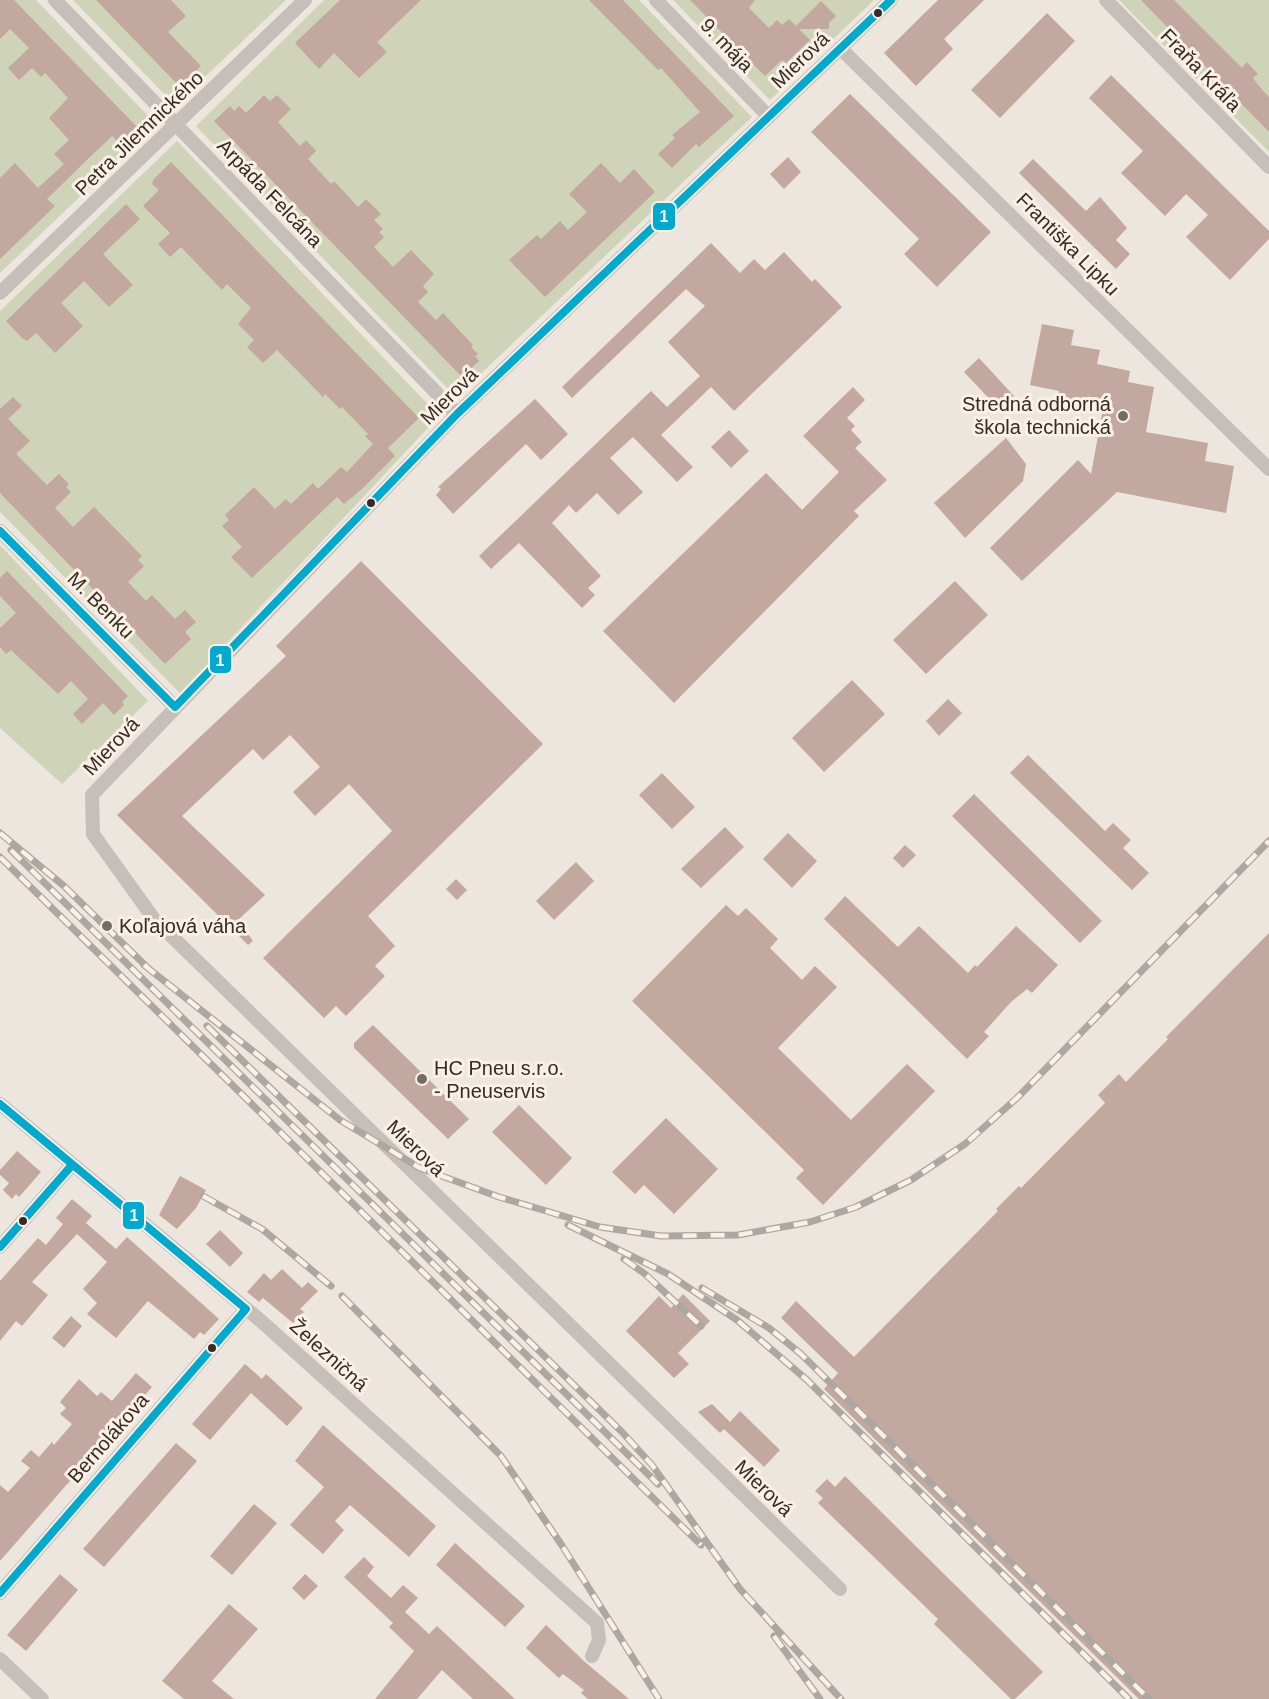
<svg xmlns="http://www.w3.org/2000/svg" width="1269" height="1699" font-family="Helvetica,sans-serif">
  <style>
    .green { fill: #cfd3b8 }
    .building { fill: #c2a89f }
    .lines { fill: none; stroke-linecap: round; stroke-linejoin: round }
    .street { stroke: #c6beb8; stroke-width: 14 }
    .rail-casing { stroke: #ada7a2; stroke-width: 7 }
    .rail { stroke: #faf0e5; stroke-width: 4.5; stroke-dasharray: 14; stroke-linecap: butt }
    .bus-1-casing { stroke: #faf0e5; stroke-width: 12 }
    .bus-1 { stroke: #00a9ce; stroke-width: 8 }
    .bus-dot { fill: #362b26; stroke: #faf0e5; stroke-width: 2 }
    .poi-dot { fill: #766c66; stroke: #faf0e5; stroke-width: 2 }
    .labels { text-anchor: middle; stroke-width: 6; stroke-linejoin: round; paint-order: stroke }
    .street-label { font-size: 20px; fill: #362b26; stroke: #faf0e5 }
    .poi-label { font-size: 20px; fill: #362b26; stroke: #faf0e5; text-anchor: start }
    .line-badge { stroke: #faf0e5; stroke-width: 2 }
    .badge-label { font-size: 16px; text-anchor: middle; font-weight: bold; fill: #fff }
  </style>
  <rect width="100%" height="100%" fill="#ede6de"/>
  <path class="green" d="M0 0H36L156 124 0 273Z
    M73 0H286L175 105Z
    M324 0H639L752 117 456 397 196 126Z
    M673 0H874L770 100Z
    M1119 0H1269V152Z
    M177 141 439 416 180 693 0 512V311Z
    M0 545 148 701 62 784 0 728Z"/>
  <path class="building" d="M0 0H14L137 127 120 144 112 136 92 155 47 199 55 206 0 259V178L15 163 38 188 64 164 54 154 69 140 49 118 68 98 45 73 41 77 32 68 19 80 8 68 29 48 10 29 0 39Z
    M96 0H171L186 16 168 32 201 66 180 87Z
    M340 0H421L377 42 387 52 359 78 334 53 319 69 295 43Z
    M589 0H623L734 116 699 147 696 144 672 168 658 154 675 138 672 135 700 112 661 68 658 70Z
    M690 0H755L749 8 769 28 777 20 782 25 789 19 796 26 821 1 836 16 829 23V29H799L810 40 786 63 782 60 765 76Z
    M938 0H984L944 39 953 49 916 86 884 53Z
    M1141 0H1174L1242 68 1247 62 1258 74 1253 78 1258 85 1269 97V132Z
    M1047 13 1075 41 1000 118 971 90Z
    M1111 75 1269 231V239L1230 280 1186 237 1208 215 1186 194 1165 216 1121 173 1143 151 1089 98Z
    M850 94 991 232 937 287 904 254 919 239 811 132Z
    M264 95 270 101 277 95 291 109 278 122 300 146 306 140 316 151 308 159 331 184 334 181 358 207 366 199 381 214 374 220 383 229 379 232 384 237 374 247 393 267 411 250 434 274 423 286 428 292 418 302 436 320 443 313 473 345 471 347 478 354 475 356 479 361 462 377 214 121 230 106 234 111 239 106 246 113Z
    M788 157 801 172 784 189 770 174Z
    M1033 159 1086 211 1100 197 1127 228 1116 240 1130 254 1116 269 1019 173Z
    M171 162 419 418 388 448 395 456 363 488 344 504 337 497 252 578 231 557 242 547 222 526 229 520 225 515 254 487 275 509 286 499 291 504 313 483 318 489 341 467 347 472 373 444 365 436 368 434 342 407 340 409 325 394 323 397 277 350 263 363 247 347 254 340 238 324 251 308 227 284 222 290 181 247 170 257 158 244 170 233 143 206 159 190 152 184 154 179Z
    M601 163 620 183 634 169 655 192 545 297 509 260 537 235 541 239 560 221 568 230 587 212 569 194Z
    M126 204 140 219 103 254 133 285 109 307 84 281 61 303 83 326 55 353 36 333 27 341 22 338 6 321Z
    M711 243 740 273 754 259 765 270 784 252 812 282 815 279 842 307 734 411 711 387 661 435 693 467 677 482 633 437 610 458 643 492 618 515 597 493 576 513 569 505 552 523 601 576 588 588 595 595 582 608 519 543 491 569 479 556 651 391 667 407 700 376 668 342 705 306 686 289 572 398 562 387Z
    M1042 324 1074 330 1071 345 1100 350 1097 364 1130 371 1128 382 1154 387 1146 432 1208 443 1205 461 1234 466 1226 513 1117 492 1022 581 990 548 1078 460 1091 474 1102 414 1056 405 1059 391 1030 385Z
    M979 358 1014 396 999 409 964 372Z
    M853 387 865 400 847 418 855 426 851 430 862 442 855 448 887 480 854 511 859 516 674 703 603 631 766 473 802 510 839 472 803 436Z
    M13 397 22 406 8 419 30 441 16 454 47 485 59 474 69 484 66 487 71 492 55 508 73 527 94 507 142 556 138 560 144 566 128 582 146 601 152 595 175 619 185 610 196 622 185 632 191 639 165 664 0 493V409Z
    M535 399 568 434 541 460 526 444 453 514 436 495 441 489 438 487Z
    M729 430 749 451 731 468 711 447Z
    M1006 438 1026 464 1023 481 965 538 934 503Z
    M361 561 543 744 368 916 395 946 375 966 385 976 346 1016 336 1006 324 1018 263 958 392 831 349 784 315 816 293 792 320 767 290 735 263 760 253 749 182 816 265 895 238 920 253 941 248 945 117 815 286 656 276 646Z
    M7 571 128 696 122 702 124 705 114 715 103 703 82 724 73 714 88 699 71 681 58 694 11 650 6 654 0 647V628L16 613 0 596V578Z
    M955 581 988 615 926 674 893 640Z
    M852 680 885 714 824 772 792 738Z
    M948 699 962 713 939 736 926 721Z
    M1028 755 1105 831 1113 823 1131 840 1123 848 1149 873 1132 890 1010 773Z
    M662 773 695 807 672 829 639 795Z
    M974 794 1102 921 1080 943 952 816Z
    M725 827 744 847 701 888 681 869Z
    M788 833 817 861 792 888 763 859Z
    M905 845 916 855 903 868 893 858Z
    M576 862 594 881 554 920 536 901Z
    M456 879 467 890 457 900 446 889Z
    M845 896 898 947 919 926 968 973 975 965 977 967 1016 926 1058 965 1032 993 1027 989 1011 1002 984 1032 989 1036 967 1059 824 919Z
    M726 905 738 916 746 908 778 939 770 948 802 980 815 966 837 987 778 1048 851 1120 907 1064 935 1091 823 1205 796 1178 804 1170 632 1001Z
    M1269 933V1699H1139L824 1389 838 1373 781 1318 796 1301 854 1357 998 1211 996 1209 1019 1186 1021 1188 1105 1103 1098 1095 1119 1074 1126 1082 1168 1039 1166 1037Z
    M373 1025 469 1119 448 1139 354 1048V1043Z
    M519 1105 572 1158 546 1185 492 1132Z
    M666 1118 718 1169 674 1214 644 1185 635 1194 612 1172Z
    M17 1151 41 1172 19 1197 16 1194 12 1199 3 1190 9 1183 0 1175V1170Z
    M180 1176 206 1190 196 1208 177 1229 159 1215Z
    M72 1199 92 1216 86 1223 116 1249 127 1237 219 1319 204 1335 200 1332 194 1339 148 1301 116 1338 99 1324 87 1314 97 1303 83 1289 107 1262 77 1234 32 1282 48 1295 22 1326 16 1321 0 1341V1281L38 1238 46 1245 63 1224 56 1218Z
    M220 1230 243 1253 230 1267 206 1244Z
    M282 1269 302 1288 308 1282 318 1291 300 1309 304 1312 293 1323 263 1298 259 1302 247 1292 264 1273 271 1280Z
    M683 1294 710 1321 678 1353 689 1364 674 1378 626 1331 659 1296 671 1308Z
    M71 1316 82 1326 64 1348 52 1338Z
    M245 1364 262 1379 266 1374 303 1408 287 1426 251 1393 210 1440 192 1424Z
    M136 1373 152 1387 0 1561V1485L8 1492 30 1468 21 1461 31 1450 39 1457 52 1442 54 1445 72 1424 60 1414 66 1408 60 1402 79 1379 97 1396 101 1392 112 1401Z
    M712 1404 730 1422 740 1411 780 1450 764 1467 724 1429 720 1433 698 1412Z
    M323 1425 436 1526 409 1557 350 1505 335 1521 344 1530 323 1554 290 1525 324 1487 295 1461Z
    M176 1443 197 1461 104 1567 83 1549Z
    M845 1476 1043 1672 1015 1699H1011L934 1624 938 1619 818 1503 823 1498 815 1491 827 1479 835 1487Z
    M254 1504 277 1523 232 1575 210 1556Z
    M455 1543 525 1606 505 1627 436 1565Z
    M364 1557 374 1567 367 1576 391 1598 403 1585 418 1598 405 1612 415 1621 429 1634 437 1626 515 1699H473L442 1670 417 1699H375L414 1651 389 1627 393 1623 344 1577Z
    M60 1574 78 1590 26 1651 7 1635Z
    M305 1574 318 1586 304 1600 292 1588Z
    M229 1604 258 1629 212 1681 234 1699H184L162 1681Z
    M546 1625 585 1662 629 1699H588L581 1693 584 1690 563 1674 559 1678 526 1648Z"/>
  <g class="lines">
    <path class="street" d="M55 0 457 414
      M656 0 769 117
      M1106 0 1269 167
      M840 48 1269 469
      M0 293 305 0
      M0 531 175 707
      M0 1104 261 1321 597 1623 599 1640 592 1656
      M0 1247 72 1165
      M840 1589 154 919 93 834 92 795 457 414 891 0
      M0 1593 246 1309
      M0 1659 42 1699"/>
    <g class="rail-casing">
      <path id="rail" d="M0 833 64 886 149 969
        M11 850 658 1484
        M0 857 701 1545
        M144 965 340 1120 420 1168 499 1197 600 1227 661 1236 738 1235 810 1222 856 1207 911 1180 965 1144 1017 1098 1269 841
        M207 1026 622 1432 652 1465 740 1589 841 1699
        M203 1196 262 1229 331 1286
        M568 1225 668 1274 737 1320 807 1380 1129 1699
        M624 1259 645 1274 701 1326
        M702 1288 769 1328 801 1354 1149 1699
        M342 1296 501 1456 561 1544 659 1699
        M774 1636 820 1699"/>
    </g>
    <use href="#rail" class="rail"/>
    <g class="bus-1-casing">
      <path id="bus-1" d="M0 531 175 707 457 414 891 0
        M0 1104 246 1309 0 1593
        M0 1247 72 1165"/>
    </g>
    <use href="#bus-1" class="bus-1"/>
  </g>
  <g class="bus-dot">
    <circle cx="878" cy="13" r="5"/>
    <circle cx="371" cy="503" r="5"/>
    <circle cx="23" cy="1221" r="5"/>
    <circle cx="212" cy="1348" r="5"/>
  </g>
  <g class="poi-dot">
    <circle cx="1123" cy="416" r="6"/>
    <circle cx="107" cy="926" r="6"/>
    <circle cx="422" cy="1079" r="6"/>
  </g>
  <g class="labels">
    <g class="street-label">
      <text transform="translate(727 45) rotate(46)" y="7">9. mája</text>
      <text transform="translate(800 60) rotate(-44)" y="7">Mierová</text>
      <text transform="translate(1201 70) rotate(46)" y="7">Fraňa Kráľa</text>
      <text transform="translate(139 133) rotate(-44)" y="7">Petra Jilemnického</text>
      <text transform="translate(270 193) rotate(46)" y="7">Arpáda Felcána</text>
      <text transform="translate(1068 244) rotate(45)" y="7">Františka Lipku</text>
      <text transform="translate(449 396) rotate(-45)" y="7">Mierová</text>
      <text transform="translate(101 605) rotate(45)" y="7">M. Benku</text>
      <text transform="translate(111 746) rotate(-47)" y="7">Mierová</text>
      <text transform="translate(416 1148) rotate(44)" y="7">Mierová</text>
      <text transform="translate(329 1355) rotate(42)" y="7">Železničná</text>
      <text transform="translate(108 1438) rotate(-49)" y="7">Bernolákova</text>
      <text transform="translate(764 1488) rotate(44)" y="7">Mierová</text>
    </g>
    <g class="poi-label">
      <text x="1111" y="411" text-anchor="end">Stredná odborná<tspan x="1111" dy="23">škola technická</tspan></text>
      <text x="119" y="933">Koľajová váha</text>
      <text x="434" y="1075">HC Pneu s.r.o.<tspan x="434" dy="23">- Pneuservis</tspan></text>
    </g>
  </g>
  <g class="line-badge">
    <rect x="652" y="202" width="24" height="29" rx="6" fill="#00a9ce"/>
    <rect x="209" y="645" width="23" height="29" rx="6" fill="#00a9ce"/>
    <rect x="122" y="1201" width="23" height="29" rx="6" fill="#00a9ce"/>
  </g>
  <g class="badge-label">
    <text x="664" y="222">1</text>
    <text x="220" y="666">1</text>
    <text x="134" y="1221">1</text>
  </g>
</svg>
